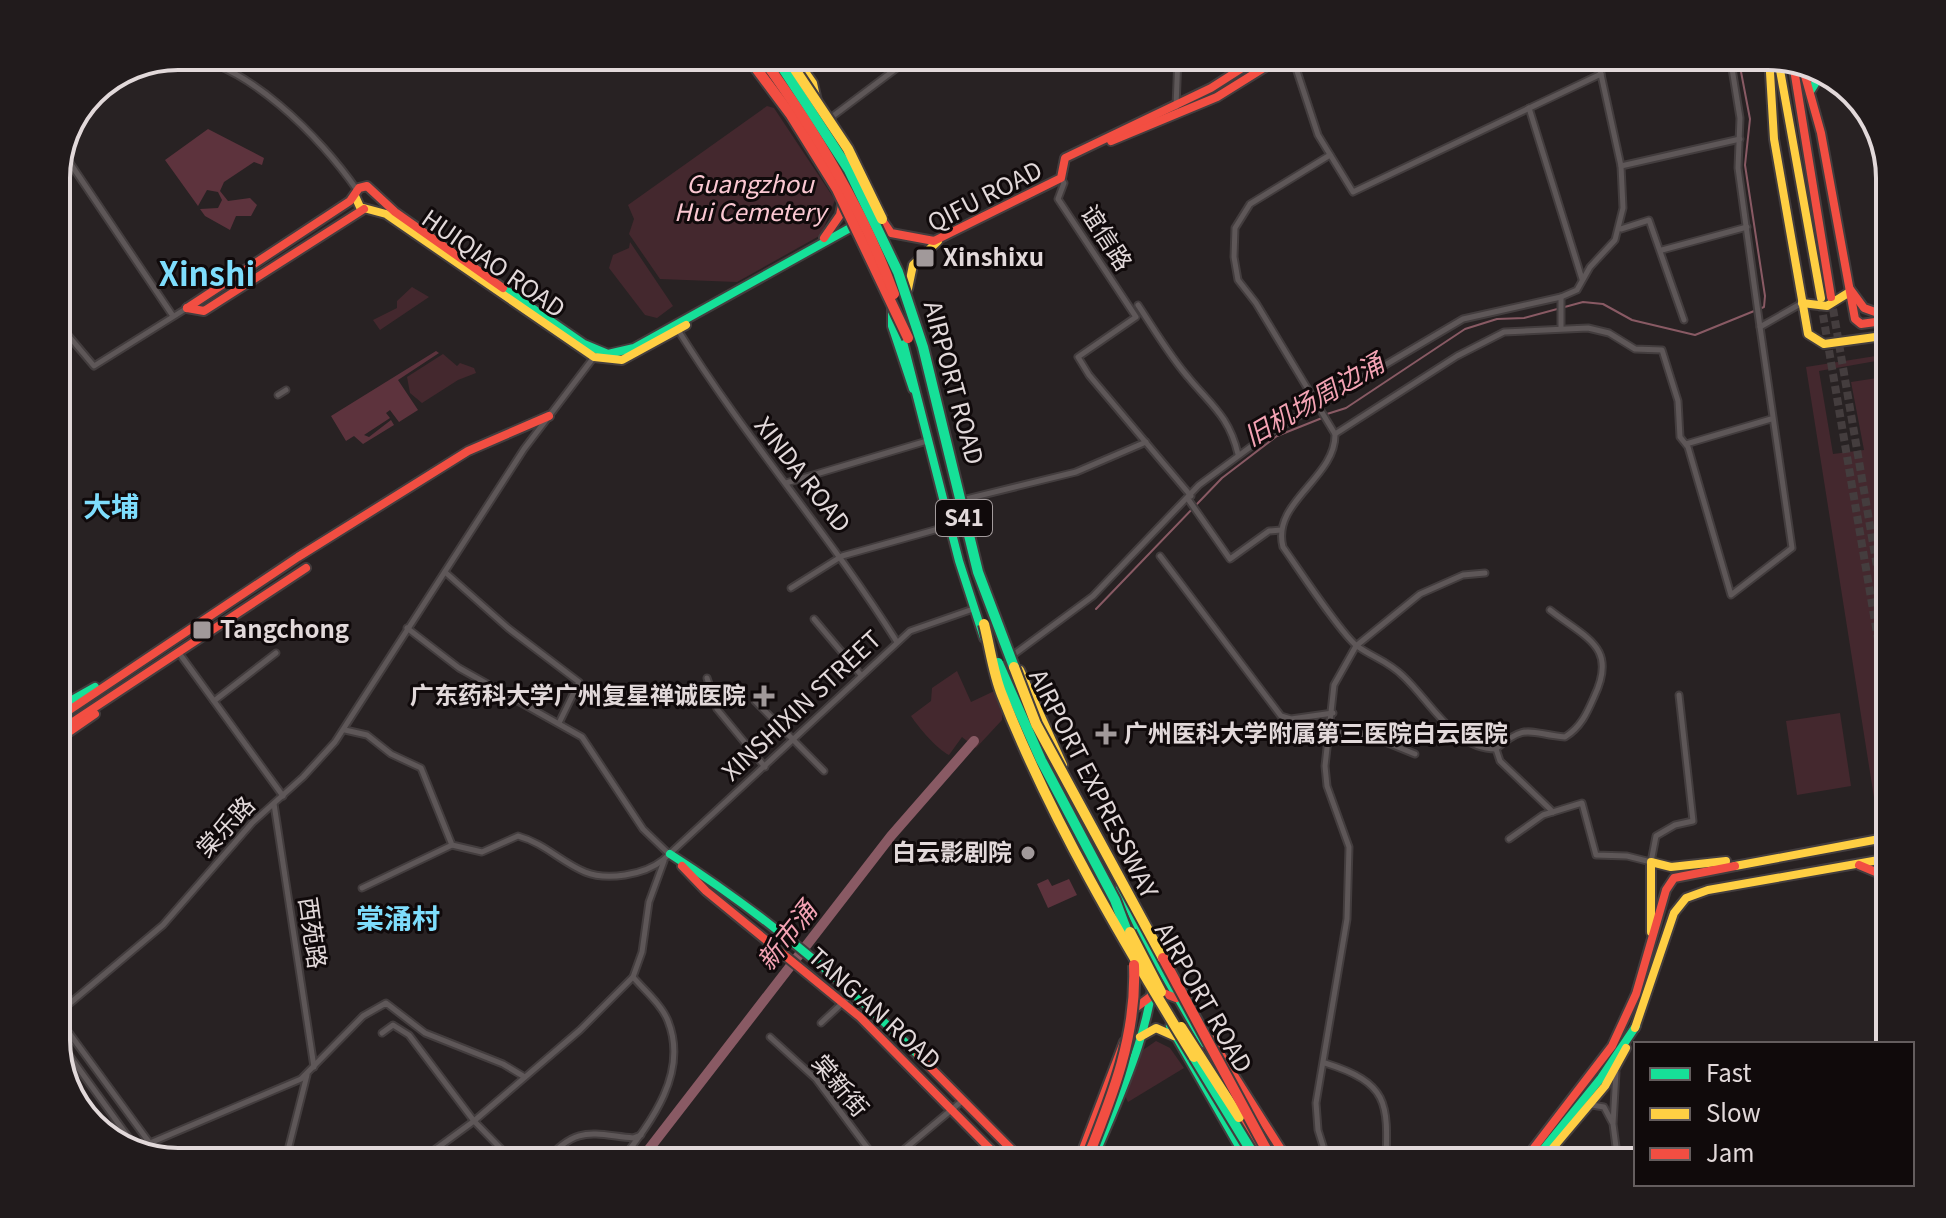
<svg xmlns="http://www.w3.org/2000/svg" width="1946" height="1218" font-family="Georgia,'Noto Sans SC',serif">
<rect width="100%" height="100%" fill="#282223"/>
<g fill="#44282e">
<polygon points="767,106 774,108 835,200 821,235 737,282 660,279 629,234 634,219 628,205"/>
<polygon points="630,242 673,306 657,318 645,315 609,268 613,255 629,248"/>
<polygon points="412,287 429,297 380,330 373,320 397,308 397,301"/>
<polygon points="443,354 457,366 460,363 474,368 476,373 458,380 422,403 410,393 407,377"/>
<polygon points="1882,355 1882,360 1819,371 1833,454 1864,450 1851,382 1890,376 1890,820 1878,823 1806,367"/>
<path d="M957,671L971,702L1005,686L1002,720L976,748L962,737L949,755C937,749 919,728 911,716L931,701L932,688Z"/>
<polygon points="1840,713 1851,786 1797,795 1786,721"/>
<polygon points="1156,1041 1170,1048 1184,1068 1128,1102 1125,1096 1143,1050"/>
</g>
<g fill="#5d333d">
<polygon points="208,129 264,158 262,165 254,162 224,182 220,191 228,201 250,198 257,205 251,216 236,216 230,230 205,216 200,209 218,208 222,200 218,192 207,190 198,206 165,160"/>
<polygon points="436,351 439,353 398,380 418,410 399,422 390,410 386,413 390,418 364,435 369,437 391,420 394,425 363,444 354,436 346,441 331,416"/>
<polygon points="1048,879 1052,886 1069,879 1077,895 1048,908 1037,884"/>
</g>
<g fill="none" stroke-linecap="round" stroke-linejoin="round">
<g stroke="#895a64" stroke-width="2">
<polyline points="1327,414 1346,408 1465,329 1497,319 1524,318 1583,302 1603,304 1632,320 1695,335 1764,307 1765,296 1745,165 1750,119 1738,56"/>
<polyline points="1096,609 1222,478 1277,436 1322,418"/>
</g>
<polyline stroke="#895a64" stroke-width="10" points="639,1162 891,836 974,741"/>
<g stroke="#443d3e" stroke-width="8" stroke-dasharray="8 4" stroke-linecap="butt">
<polyline points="1831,297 1890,643"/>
<polyline points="1821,303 1890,710"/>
</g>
<defs>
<g id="street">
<path d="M178,56C244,58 322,139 357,190"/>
<polyline points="1292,56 1318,135 1353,192 1601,74"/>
<polyline points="1730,56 1740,118 1738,168 1760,327 1802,303"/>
<polyline points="1599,62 1627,56"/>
<polyline points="1176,107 1178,56"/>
<polyline points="1529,108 1582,279"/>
<polyline points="829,119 913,56"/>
<polyline points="64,154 173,316"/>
<path d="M1330,155L1250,204L1235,228L1234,257L1238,280L1256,303L1335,434C1336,478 1271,502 1283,547C1298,568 1341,634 1357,646C1372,657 1388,661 1403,676C1431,702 1454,749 1496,749C1526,722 1530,734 1565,737C1581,727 1587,713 1594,697C1618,647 1587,639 1550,610"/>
<polyline points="1621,166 1740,139"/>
<polyline points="1061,178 1064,183 1058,199 1136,317 1078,357 1089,375 1191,496"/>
<polyline points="1621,229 1649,220 1684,320"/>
<polyline points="1662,250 1747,227"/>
<path d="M1138,305C1154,329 1169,355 1188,377C1211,405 1229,416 1238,454"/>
<polyline points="56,321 94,366 187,308"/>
<polyline points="1561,327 1561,297"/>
<path d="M678,330C745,438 829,534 897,642"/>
<polyline points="278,395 286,390"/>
<polyline points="1335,434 1457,356 1504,332 1588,328 1609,333 1635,349 1662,350 1678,401 1680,437 1688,447 1731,595 1792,548 1760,327"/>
<polyline points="1686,444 1771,419"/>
<polyline points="786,483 927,441"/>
<polyline points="1188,499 1230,559 1269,531 1281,530"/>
<polyline points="962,500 1076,472 1146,442"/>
<polyline points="1160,556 1281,716 1291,719 1333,713"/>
<polyline points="445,572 508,628 579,682 559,723"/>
<polyline points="791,588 842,556 949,526"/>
<polyline points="814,619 861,675"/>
<polyline points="407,628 459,668 582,737 643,829 669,854"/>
<polyline points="179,653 283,796"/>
<polyline points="1013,655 1093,596 1199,485 1268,434 1463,319 1561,297 1577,290 1590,267 1615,240 1623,208 1621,166 1597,56"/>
<polyline points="707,678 717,709 765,767"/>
<polyline points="214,701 276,653"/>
<polyline points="755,701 824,771"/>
<path d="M345,730L367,735L391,754L421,768L452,845L482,852L518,836C544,843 561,862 585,872C607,881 644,875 663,860L910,631L973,609"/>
<polyline points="1330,732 1371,736 1415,754"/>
<polyline points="1496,749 1500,761 1553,812"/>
<polyline points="274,804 314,1067"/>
<polyline points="1509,839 1543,815 1582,803 1596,855 1627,856 1651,862 1656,836 1675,825 1693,821 1679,695"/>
<polyline points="362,888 452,845"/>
<polyline points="821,1023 852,994"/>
<polyline points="382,1033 393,1025 409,1035 474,1121 514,1162"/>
<polyline points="56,1037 139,1152"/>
<polyline points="770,1037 816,1079 878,1162"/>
<path d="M1325,1063C1389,1083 1388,1103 1386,1162"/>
<polyline points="1616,1072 1613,1124 1618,1162"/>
<polyline points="1592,1105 1604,1107 1612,1122"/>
<polyline points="150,1143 301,1079 363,1016 386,1003 425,1033 503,1064 523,1076"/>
<polyline points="160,1157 56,1015 163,925 252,823 303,777 335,742 524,449 594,357"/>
<polyline points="285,1162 307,1075"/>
<polyline points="418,1162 474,1121 580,1030 633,977 642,952 649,902 664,861"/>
<path d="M545,1162C576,1125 591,1134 633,1138L641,1135"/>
<path d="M620,1162C650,1123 689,1074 668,1021C662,1005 644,990 633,977"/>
<polyline points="889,1162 962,1101"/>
<polyline points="1328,1162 1318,1130 1316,1103 1347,919 1349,847 1327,786 1325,766 1334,685 1356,646 1420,594 1463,575 1485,573"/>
</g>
<g id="fast">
<polyline points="1811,90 1823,71"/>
<polyline points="503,288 584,344 608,354 634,348 859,223"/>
<polyline points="892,303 892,326 913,389"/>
<polyline points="900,330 959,561 984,638"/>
<polyline points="56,709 95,687"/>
<path d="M670,854C759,911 843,980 918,1055"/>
<polyline points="1120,888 1145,941 1204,1043"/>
<polyline points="1170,1026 1248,1162"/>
<path d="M1092,1162C1119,1096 1152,1031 1155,959"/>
<polyline points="1533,1162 1601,1078 1636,1026"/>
</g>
<g id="slow">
<polyline points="794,56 813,83 817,101"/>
<polyline points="1769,56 1774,139 1808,334 1824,344 1890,335"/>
<polyline points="1778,59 1821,298"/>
<polyline points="355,196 360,207 386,214 594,357 622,360 686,325"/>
<polyline points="908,289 913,265 938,241"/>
<polyline points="1802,303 1827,306 1848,293"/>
<polyline points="1020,670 1063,765"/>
<polyline points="1735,866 1890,837"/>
<polyline points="1651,932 1651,862 1671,867 1726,861"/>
<polyline points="1635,1028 1674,913 1686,898 1708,890 1890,858"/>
<polyline points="1140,1037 1156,1028 1174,1036"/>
<polyline points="1541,1162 1605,1086 1626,1048"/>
</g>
<g id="jam">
<polyline points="1793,63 1831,297"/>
<polyline points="1802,65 1821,133 1855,319 1861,324 1890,320"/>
<polyline points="1111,141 1217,97 1283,56"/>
<polyline points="880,217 891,233 934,241 1061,178 1065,158 1211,88 1261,56"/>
<polyline points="824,238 840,215 843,200"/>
<polyline points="1850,289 1864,308 1889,317"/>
<polyline points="187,308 350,201 359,188 367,186 395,212 503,288"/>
<polyline points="187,308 204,311 364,209"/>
<polyline points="56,719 298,557 468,451 549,416"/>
<polyline points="56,733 306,568"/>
<polyline points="56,741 95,714"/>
<polyline points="1037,742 1062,789"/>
<polyline points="1859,865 1890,878"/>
<polyline points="682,866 706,891 860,1017 1003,1162"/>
<polyline points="1134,1009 1158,991 1176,998"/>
<polyline points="1211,1039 1289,1162"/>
<polyline points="918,1055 1024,1162"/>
<polyline points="1239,1117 1266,1162"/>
<polyline points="1078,1162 1124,1042"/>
<polyline points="1523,1162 1612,1046 1636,994 1666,890 1674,878 1735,866"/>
</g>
</defs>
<use href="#street" stroke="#433d3e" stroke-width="9"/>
<use href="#fast" stroke="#433d3e" stroke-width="12"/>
<use href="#slow" stroke="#433d3e" stroke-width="12"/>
<use href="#jam" stroke="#433d3e" stroke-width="12"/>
<use href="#street" stroke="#5e5758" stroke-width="5"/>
<use href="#fast" stroke="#16e098" stroke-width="8"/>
<use href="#slow" stroke="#ffcf43" stroke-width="8"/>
<use href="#jam" stroke="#f24e42" stroke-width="8"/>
<defs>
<g id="fast-bridge">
<polyline points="775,56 849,170 898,272 923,347 978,572 1014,667"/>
<polyline points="998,663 1041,760 1115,900 1129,937"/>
<polyline points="1194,1057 1258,1162"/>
</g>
<g id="slow-bridge">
<polyline points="786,56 848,149 882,219"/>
<path d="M984,624C990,647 993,673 1002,695C1051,820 1124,943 1194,1057"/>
<polyline points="1014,667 1036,724 1163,958"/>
<polyline points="1130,932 1161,992"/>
<polyline points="1181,1027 1239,1117"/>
</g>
<g id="jam-bridge">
<polyline points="747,56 791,115 837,189 908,338"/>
<path d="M761,56C815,131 862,207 894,294"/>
<polyline points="1163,958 1273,1162"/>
<path d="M1086,1162C1112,1097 1137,1036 1134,965"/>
</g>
</defs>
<use href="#fast-bridge" stroke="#433d3e" stroke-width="14" stroke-linecap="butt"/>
<use href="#slow-bridge" stroke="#433d3e" stroke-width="14" stroke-linecap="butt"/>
<use href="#jam-bridge" stroke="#433d3e" stroke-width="14" stroke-linecap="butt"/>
<use href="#fast-bridge" stroke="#16e098" stroke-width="10"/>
<use href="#slow-bridge" stroke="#ffcf43" stroke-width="10"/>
<use href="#jam-bridge" stroke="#f24e42" stroke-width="10"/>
</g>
<g fill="#a1999a" stroke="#100a0b" stroke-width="3">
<rect x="915" y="248" width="20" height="20" rx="4"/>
<rect x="192" y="620" width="20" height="20" rx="4"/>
<path d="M760 684h8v8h8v8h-8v8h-8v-8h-8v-8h8z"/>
<path d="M1102 722h8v8h8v8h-8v8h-8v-8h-8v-8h8z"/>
<circle cx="1028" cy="853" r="8"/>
</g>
<g text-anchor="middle" stroke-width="6" stroke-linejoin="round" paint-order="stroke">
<rect fill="#100a0b" stroke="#a39b9c" stroke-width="2" x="936" y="500" width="56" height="36" rx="6"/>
<g font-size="22" font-weight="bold" fill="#e2d9da">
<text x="964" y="526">S41</text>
</g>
<g font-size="24" font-style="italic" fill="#fbc8d2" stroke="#100a0b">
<text x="750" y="193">Guangzhou<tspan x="750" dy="28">Hui Cemetery</tspan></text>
</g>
<g font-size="24" fill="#e2d9da" stroke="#100a0b">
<text transform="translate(985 197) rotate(-27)" y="8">QIFU ROAD</text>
<text transform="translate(1106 238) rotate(57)" y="8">谊信路</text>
<text transform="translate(493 264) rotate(35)" y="8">HUIQIAO ROAD</text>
<text transform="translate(953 383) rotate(75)" y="8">AIRPORT ROAD</text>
<text transform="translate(802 475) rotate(52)" y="8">XINDA ROAD</text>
<text transform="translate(802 706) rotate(-43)" y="8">XINSHIXIN STREET</text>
<text transform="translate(1093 784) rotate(63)" y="8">AIRPORT EXPRESSWAY</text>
<text transform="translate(226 827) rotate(-47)" y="8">棠乐路</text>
<text transform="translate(312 933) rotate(82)" y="8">西苑路</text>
<text transform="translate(1203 998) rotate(60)" y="8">AIRPORT ROAD</text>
<text transform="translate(874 1009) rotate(42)" y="8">TANG'AN ROAD</text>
<text transform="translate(840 1086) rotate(50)" y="8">棠新街</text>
</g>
<g font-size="24" font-weight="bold" fill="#e2d9da" stroke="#100a0b" text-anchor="start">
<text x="943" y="266">Xinshixu</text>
<text x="220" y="638">Tangchong</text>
<text x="746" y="704" text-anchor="end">广东药科大学广州复星禅诚医院</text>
<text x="1124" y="742">广州医科大学附属第三医院白云医院</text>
<text x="1012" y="861" text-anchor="end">白云影剧院</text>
</g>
<g font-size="26" font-style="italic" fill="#f4a3b4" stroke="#100a0b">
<text transform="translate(1314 400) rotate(-30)" y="9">旧机场周边涌</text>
<text transform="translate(787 936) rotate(-52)" y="9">新市涌</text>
</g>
<g font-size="28" font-weight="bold" fill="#7eddfc" stroke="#100a0b">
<text x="111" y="517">大埔</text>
<text x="398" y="929">棠涌村</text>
</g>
<g font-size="32" font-weight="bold" fill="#7eddfc" stroke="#100a0b">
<text x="207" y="286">Xinshi</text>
</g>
</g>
<path d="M0 0H1946V1218H0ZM178 70H1768A108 108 0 0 1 1876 178V1040A108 108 0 0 1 1768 1148H178A108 108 0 0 1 70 1040V178A108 108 0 0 1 178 70Z" fill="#211b1c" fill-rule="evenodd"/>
<path fill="none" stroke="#e2d9da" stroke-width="4" d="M178 70H1768A108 108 0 0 1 1876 178V1040A108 108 0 0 1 1768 1148H178A108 108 0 0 1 70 1040V178A108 108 0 0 1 178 70Z"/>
<rect x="1634" y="1042" width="280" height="144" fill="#100a0b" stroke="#645d5e" stroke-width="2"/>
<rect x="1650" y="1068" width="40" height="12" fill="#16e098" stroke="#645d5e" stroke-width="2"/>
<text x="1706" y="1082" font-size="24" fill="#e2d9da">Fast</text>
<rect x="1650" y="1108" width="40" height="12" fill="#ffcf43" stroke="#645d5e" stroke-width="2"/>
<text x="1706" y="1122" font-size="24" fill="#e2d9da">Slow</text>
<rect x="1650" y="1148" width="40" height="12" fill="#f24e42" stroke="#645d5e" stroke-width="2"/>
<text x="1706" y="1162" font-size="24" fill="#e2d9da">Jam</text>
</svg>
